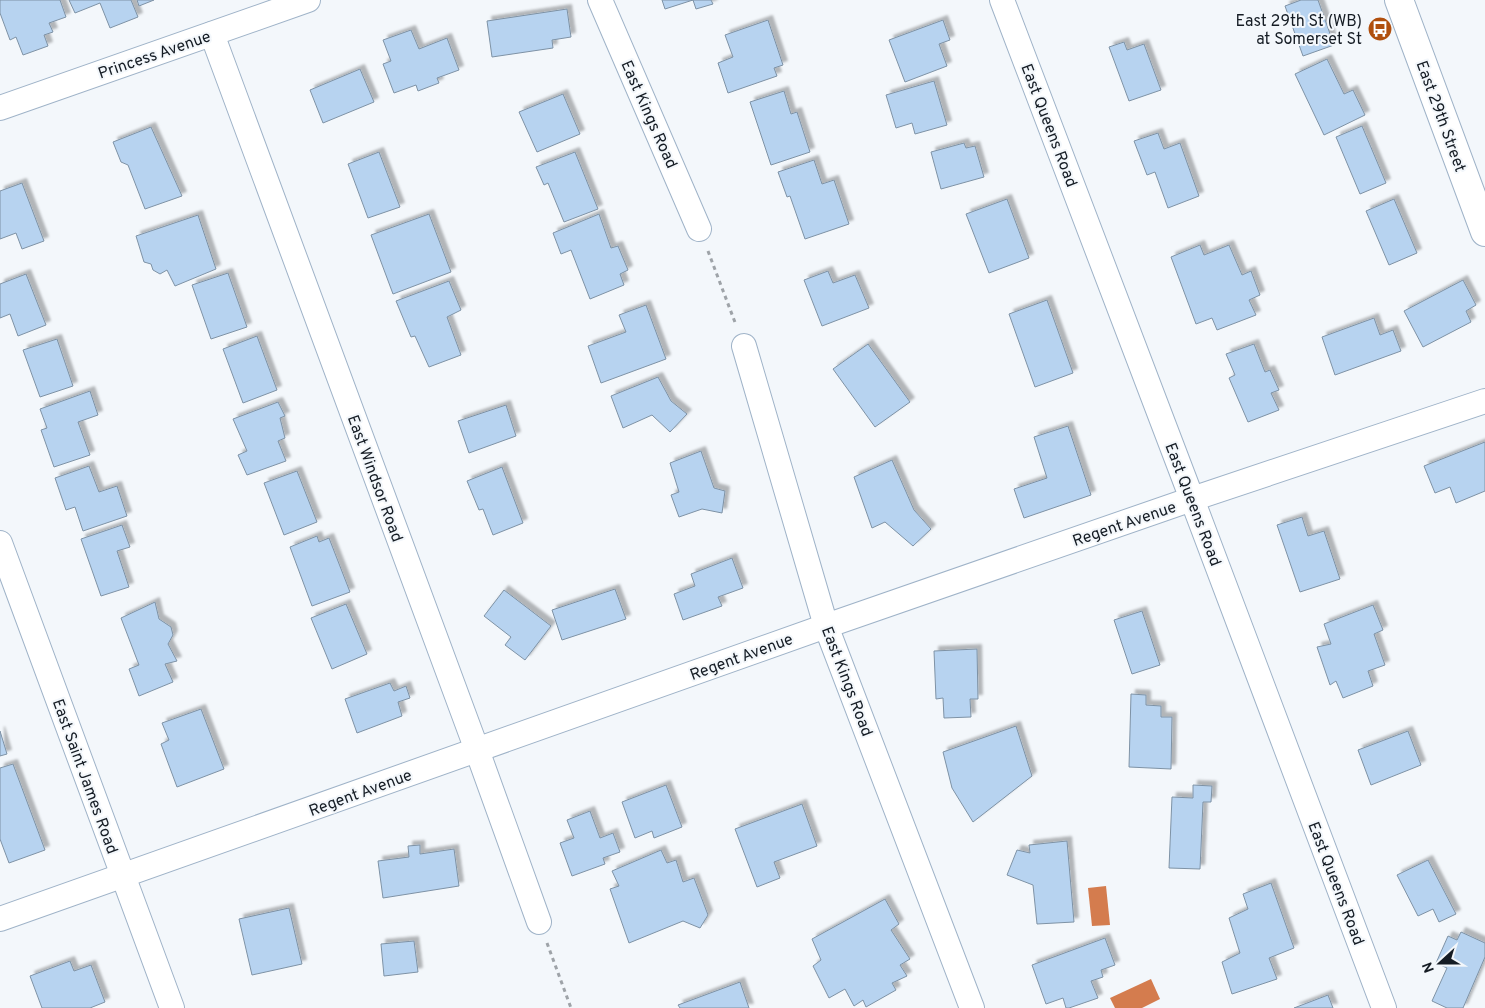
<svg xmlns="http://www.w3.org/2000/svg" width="1485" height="1008" font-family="Overpass,sans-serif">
<defs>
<filter id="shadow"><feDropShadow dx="4.5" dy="-4.5" stdDeviation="1" flood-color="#0004"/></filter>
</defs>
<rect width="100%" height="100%" fill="#f3f7fb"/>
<g fill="#d47c4e">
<polygon points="1106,886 1110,925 1092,926 1088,888"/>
<polygon points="1151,979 1160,999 1142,1008 1115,1008 1110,998"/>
</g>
<g fill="#b7d3f0" stroke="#7e92a5" filter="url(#shadow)">
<polygon points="0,0 60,0 66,17 49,23 53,32 44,35 48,46 23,55 16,37 10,40 0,13"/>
<polygon points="69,0 131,0 138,17 110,28 100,3 75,13"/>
<polygon points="137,0 154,0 139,6"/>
<polygon points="662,0 693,0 665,9"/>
<polygon points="693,0 711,0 713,4 696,9"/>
<polygon points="1301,0 1318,0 1334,45 1303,56 1285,6"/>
<polygon points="567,9 571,37 552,40 553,48 492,57 487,21"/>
<polygon points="768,20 783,65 774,68 777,76 728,93 718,63 733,57 725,35"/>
<polygon points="943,20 950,40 939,44 947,66 905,82 889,40"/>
<polygon points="411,30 419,49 447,38 459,70 437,78 439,83 418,91 416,85 394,93 383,64 391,61 383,40"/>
<polygon points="1124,42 1127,50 1144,44 1161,90 1129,101 1109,47"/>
<polygon points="1327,59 1344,94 1353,90 1365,115 1324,135 1295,74"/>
<polygon points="360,69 374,102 323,123 310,90"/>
<polygon points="934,81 947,125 915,134 912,123 896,128 886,95"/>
<polygon points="784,91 791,114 797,112 810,152 771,165 750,102"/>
<polygon points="563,94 580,134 537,152 519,112"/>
<polygon points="1362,126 1386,183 1360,194 1336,137"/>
<polygon points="151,127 182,196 145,209 128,165 121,162 113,142"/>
<polygon points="1158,133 1164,149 1180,143 1199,196 1168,208 1155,172 1147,175 1134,141"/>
<polygon points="964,143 966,148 975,146 984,177 941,189 931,152"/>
<polygon points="379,152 400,207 368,218 348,164"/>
<polygon points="575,152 598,209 564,222 548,183 544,185 536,167"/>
<polygon points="814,160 822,184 834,180 849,224 805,239 790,196 787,197 778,172"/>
<polygon points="22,183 44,241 22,249 16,233 0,239 0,191"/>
<polygon points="1007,199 1029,258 989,273 966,214"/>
<polygon points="1394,199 1417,253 1389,265 1366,211"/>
<polygon points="429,214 451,272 393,294 371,235"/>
<polygon points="599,214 611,248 618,246 628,270 620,274 624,285 590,299 571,250 561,254 553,233"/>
<polygon points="198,215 216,269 175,286 167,270 160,274 153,270 151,264 144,262 136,236"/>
<polygon points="1200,245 1204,255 1229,245 1242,275 1251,271 1260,295 1249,300 1256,315 1217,330 1212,318 1196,324 1171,257"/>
<polygon points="828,271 833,283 855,275 869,308 822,326 804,280"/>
<polygon points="228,273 247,327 211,339 192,285"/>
<polygon points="26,274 46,325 18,336 10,314 0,318 0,284"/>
<polygon points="1463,280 1476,305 1466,311 1471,322 1423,347 1404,311"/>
<polygon points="449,281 461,310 447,317 461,355 429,367 415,336 411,337 396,301"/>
<polygon points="1047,300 1073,373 1035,387 1009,314"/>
<polygon points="646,305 666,359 601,383 588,346 626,332 619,315"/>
<polygon points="1374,318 1380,335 1393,330 1401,351 1335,375 1322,337"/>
<polygon points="257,336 277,390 243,403 223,349"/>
<polygon points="57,339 73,386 40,397 23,350"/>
<polygon points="868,344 910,402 875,427 833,369"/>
<polygon points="1254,344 1265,372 1270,370 1279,390 1271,393 1279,410 1248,422 1229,378 1235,375 1226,354"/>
<polygon points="658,377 671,401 687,414 670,432 652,415 623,428 611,396"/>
<polygon points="90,391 98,415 78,422 90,455 54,467 41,430 47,428 40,409"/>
<polygon points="278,402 285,416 280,418 285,438 278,441 286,461 247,475 238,455 247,451 233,419"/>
<polygon points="506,405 516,436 469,453 458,421"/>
<polygon points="1068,426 1091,495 1024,518 1014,489 1047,478 1034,437"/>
<polygon points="1485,442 1485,491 1456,503 1450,487 1435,493 1424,466"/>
<polygon points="701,451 714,488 725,491 722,513 702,509 679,517 671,495 679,492 670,463"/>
<polygon points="892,460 914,510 931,529 913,546 885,522 872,528 854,477"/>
<polygon points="89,466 99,492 117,486 127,516 83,531 75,507 66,510 55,478"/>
<polygon points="502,467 523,523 493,535 483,509 479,510 467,481"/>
<polygon points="297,471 317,522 284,535 264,483"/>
<polygon points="1302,517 1308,536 1324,531 1340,579 1300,592 1277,525"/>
<polygon points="122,525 130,547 117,551 129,587 101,596 81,539"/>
<polygon points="317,536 319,542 329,538 350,592 312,606 290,547"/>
<polygon points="732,558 743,588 718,597 722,606 683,620 674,594 695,586 691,574"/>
<polygon points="615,589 626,619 562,640 552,610"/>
<polygon points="504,590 551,626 525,660 505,645 511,637 484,616"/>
<polygon points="155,602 159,619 171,627 173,635 168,644 177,661 165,664 173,682 139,696 129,669 139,665 121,618"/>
<polygon points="346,604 367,654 332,669 311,618"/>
<polygon points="1373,605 1383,630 1374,634 1385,665 1368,671 1373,686 1343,698 1336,681 1330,685 1317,647 1331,644 1324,624"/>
<polygon points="1142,611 1160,665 1132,674 1114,620"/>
<polygon points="977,649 978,699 970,699 971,717 944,718 943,698 936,699 934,651"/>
<polygon points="390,683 394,691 406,686 410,698 398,702 402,716 357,733 345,699"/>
<polygon points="1131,694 1146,695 1146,705 1161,706 1161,717 1172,717 1171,769 1129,767"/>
<polygon points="201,709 224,769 177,787 161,744 169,740 162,723"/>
<polygon points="1016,726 1032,776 973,822 952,788 943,752"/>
<polygon points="0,731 7,754 0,756"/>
<polygon points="1408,731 1421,765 1371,785 1358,750"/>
<polygon points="13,764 45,850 9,863 0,839 0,768"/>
<polygon points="666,785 682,827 654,838 652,831 635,838 622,802"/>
<polygon points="1193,785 1212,786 1211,802 1203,802 1200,869 1169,868 1172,797 1193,798"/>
<polygon points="802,804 817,846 774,862 780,878 757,887 735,829"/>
<polygon points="590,811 600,838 613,833 620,852 603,858 605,864 572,876 560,843 574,838 567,820"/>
<polygon points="1067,841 1074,922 1037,924 1033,885 1007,875 1017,850 1030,853 1029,845"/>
<polygon points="420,845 420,854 454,849 459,886 383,898 378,861 409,857 408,846"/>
<polygon points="661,850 667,863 676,860 683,882 694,878 708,915 700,928 683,921 629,943 610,889 619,886 612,871"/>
<polygon points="1428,860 1456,914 1439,922 1433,909 1418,916 1397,875"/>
<polygon points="1271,883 1294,948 1269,958 1277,979 1232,994 1222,962 1240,953 1229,918 1248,909 1243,894"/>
<polygon points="885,899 899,924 891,930 910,959 900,965 907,976 892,983 896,990 866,1007 863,1000 854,1006 845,989 829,998 813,966 821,960 812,939"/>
<polygon points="289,908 302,964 252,975 239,919"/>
<polygon points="1461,932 1485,943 1485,957 1463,1008 1447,1008 1432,1001 1447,968 1436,963 1448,936 1457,940"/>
<polygon points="1105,938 1115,965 1101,970 1103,977 1091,981 1098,998 1069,1008 1066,1008 1063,998 1046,1004 1032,965"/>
<polygon points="414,941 418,972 384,976 381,944"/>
<polygon points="70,961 74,971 91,965 105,1002 90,1008 42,1008 30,976"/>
<polygon points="740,982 749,1008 680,1008 678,1005"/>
<polygon points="1328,995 1333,1008 1294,1008"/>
</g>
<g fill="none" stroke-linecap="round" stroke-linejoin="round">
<defs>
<g id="minor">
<polyline points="600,0 699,229"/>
<polyline points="1002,0 1192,499 1384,1008"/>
<polyline points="212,34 477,750 539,922"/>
<polyline points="0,108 308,0"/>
<polyline points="744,346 826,626 972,1008"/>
<polyline points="0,543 172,1008"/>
<polyline points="0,919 826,626 1192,499 1485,401"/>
</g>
<polyline id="secondary" points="1399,0 1485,232"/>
</defs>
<use href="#minor" stroke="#9fb3c8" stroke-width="26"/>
<use href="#secondary" stroke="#9fb3c8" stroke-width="30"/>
<g stroke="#9ea3a8" stroke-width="3" stroke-dasharray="4 4" stroke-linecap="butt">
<polyline points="708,251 736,325"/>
<polyline points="547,943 571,1008"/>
</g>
<use href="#minor" stroke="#fff" stroke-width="24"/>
<use href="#secondary" stroke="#fff" stroke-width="28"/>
</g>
<defs>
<symbol id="bus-disc" viewBox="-11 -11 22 22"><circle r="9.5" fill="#b04f0d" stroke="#f3f7fb"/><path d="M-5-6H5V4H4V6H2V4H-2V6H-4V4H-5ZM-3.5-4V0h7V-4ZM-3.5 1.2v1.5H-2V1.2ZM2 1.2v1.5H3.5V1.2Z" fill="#fff"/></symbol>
</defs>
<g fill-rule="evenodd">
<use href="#bus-disc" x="1366" y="15" width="28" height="28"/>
</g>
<g text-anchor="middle" stroke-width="4" stroke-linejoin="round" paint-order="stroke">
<g font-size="16" fill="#151c24" stroke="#f3f7fb" text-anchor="end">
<text x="1362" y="26">East 29th St (WB)<tspan x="1362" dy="18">at Somerset St</tspan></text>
</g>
<g font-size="16" fill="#151c24" stroke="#f3f7fb">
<text transform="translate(154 54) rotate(-19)" y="6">Princess Avenue</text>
<text transform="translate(650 114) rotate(66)" y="6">East Kings Road</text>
<text transform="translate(1442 116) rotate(70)" y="6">East 29th Street</text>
<text transform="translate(1050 125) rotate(69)" y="6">East Queens Road</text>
<text transform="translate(376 478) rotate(70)" y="6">East Windsor Road</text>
<text transform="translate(1194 504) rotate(69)" y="6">East Queens Road</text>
<text transform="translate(1124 523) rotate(-19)" y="6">Regent Avenue</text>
<text transform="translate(741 656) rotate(-20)" y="6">Regent Avenue</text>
<text transform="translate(848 681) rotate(69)" y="6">East Kings Road</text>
<text transform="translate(86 776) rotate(70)" y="6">East Saint James Road</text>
<text transform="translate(360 792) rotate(-20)" y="6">Regent Avenue</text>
<text transform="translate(1337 883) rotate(69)" y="6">East Queens Road</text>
</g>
</g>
<g transform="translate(1440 963) rotate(249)" stroke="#f3f7fb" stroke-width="4" paint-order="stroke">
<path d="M0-4L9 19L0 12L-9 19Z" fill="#151c24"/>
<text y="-8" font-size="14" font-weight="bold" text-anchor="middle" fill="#151c24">N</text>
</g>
</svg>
